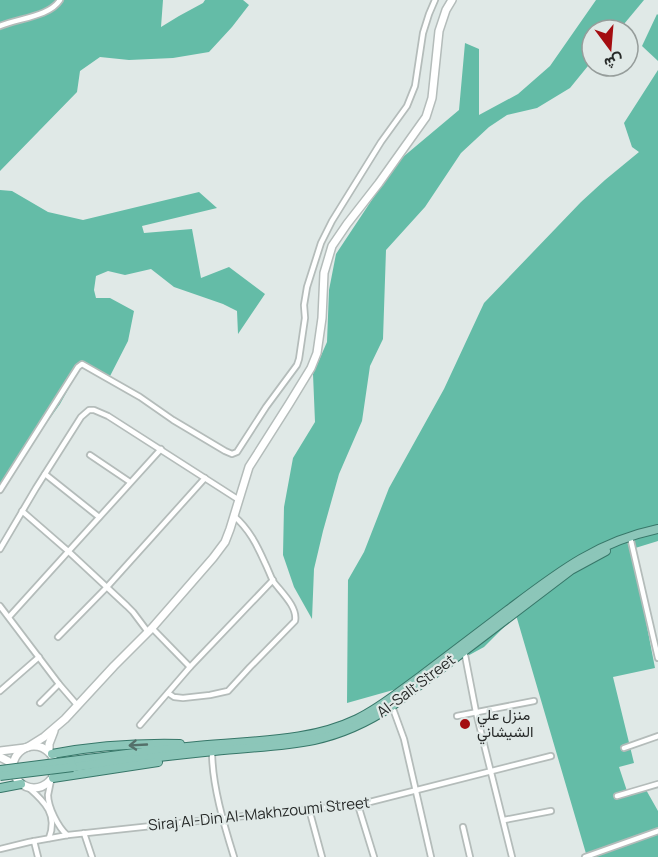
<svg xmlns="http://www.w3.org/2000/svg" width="658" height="857" font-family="Manrope,Vazirmatn,sans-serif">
<rect width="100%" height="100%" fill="#e0e9e7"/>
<g fill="#64bca7">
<polygon points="0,0 163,0 161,27 179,16 203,3 205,0 243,0 249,5 232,27 209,52 173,58 129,60 100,57 80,71 77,92 0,171"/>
<polygon points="596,0 644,0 619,30 592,30 592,61 570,88 537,108 507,115 489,127 461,153 425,207 386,250 383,339 370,366 362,421 339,474 323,531 314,569 312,619 294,587 283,555 284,507 293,458 315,422 313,374 327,342 329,290 336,254 397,162 459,110 465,43 479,49 479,115 518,94 550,66"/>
<polygon points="657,14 658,15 658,61 642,46"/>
<polygon points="658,70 658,541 632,549 655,668 613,677 634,763 619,767 628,794 645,788 658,811 658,857 587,857 516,615 484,647 418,683 347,703 348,580 364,552 389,488 444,389 484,303 581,202 605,180 639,152 632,147 624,123"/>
<polygon points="0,190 12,191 48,212 83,220 199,192 217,208 142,226 144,233 192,229 201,278 229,267 265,294 238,334 237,311 223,304 174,287 151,269 125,275 108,271 96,276 94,290 96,298 110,298 134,311 128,341 108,380 84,361 60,404 0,489"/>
</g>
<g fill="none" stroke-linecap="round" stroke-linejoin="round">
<defs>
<g id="street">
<path d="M0,26C18,18 49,17 60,0"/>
<polyline points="90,455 130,482"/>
<polyline points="45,474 99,517"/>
<polyline points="0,490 78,367 82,364 140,397 173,420 225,451 232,454 237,452 266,407 297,365 299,359 305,318 304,305 307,287 321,243 332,221 381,142 407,106 415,86 423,33 429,14 435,0"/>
<polyline points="22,511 68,551 127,606 133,612 148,632"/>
<polyline points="631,541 658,658"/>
<polyline points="0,549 36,488 81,417 89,410 94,410 108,416 239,500"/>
<polyline points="0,606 59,684 78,706"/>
<polyline points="9,617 161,449"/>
<polyline points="152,628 190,667"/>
<polyline points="58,637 107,587 205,478"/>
<polyline points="464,650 476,712 512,857"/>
<polyline points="0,691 39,657"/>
<path d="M168,693L174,697L183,698L210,695L228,691L250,667L295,621C298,607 281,592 273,581C270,575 268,569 265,563C257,545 249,529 234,516"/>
<polyline points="40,703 59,684"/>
<polyline points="392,706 404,739 431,857"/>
<polyline points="457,716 534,701"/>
<polyline points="140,725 190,667 273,580"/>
<polyline points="624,748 658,736"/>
<path d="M212,751C212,785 224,825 234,857"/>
<path d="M51,780C50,785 49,790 48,795C48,807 58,827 67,835"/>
<path d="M29,788C45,802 58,815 49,838"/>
<polyline points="617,796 658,784"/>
<polyline points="358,805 374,857"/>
<polyline points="309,809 322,857"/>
<polyline points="504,820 551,811"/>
<polyline points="463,827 470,857"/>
<polyline points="84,833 92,857"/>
<polyline points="34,841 38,857"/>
<polyline points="0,849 29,842 68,835 309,809 358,805 551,756"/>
<polyline points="585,857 658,831"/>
</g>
<g id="secondary">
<circle cx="34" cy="767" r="21"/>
<polyline points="28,747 44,737 65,719 114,666 152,628 213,558 225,542 230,529 249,467 289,404 311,368 317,353 322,318 324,273 332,246 347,224 379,183 426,117 432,98 439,31 446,10 452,0"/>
<polyline points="0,751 25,748"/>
<polyline points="49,751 49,744 54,731"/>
<polyline points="0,757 8,761 13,766"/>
</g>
<g id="primary">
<path d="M52,754C94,746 137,743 180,744"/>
<path d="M71,761C113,756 155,750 197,746C251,740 307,743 357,719C380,708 400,691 421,676C450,654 479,632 508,610C557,573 596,542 658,529"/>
<path d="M73,767C120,761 167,756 214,751C247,747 281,747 314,740C342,734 368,722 392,706L571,570L606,551"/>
<polyline points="53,778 158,762"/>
<polyline points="0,788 21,784"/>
</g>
</defs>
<use href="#street" stroke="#b4bcba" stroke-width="8"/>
<use href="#secondary" stroke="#b4bcba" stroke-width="10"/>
<use href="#primary" stroke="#377769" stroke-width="10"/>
<use href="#street" stroke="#fff" stroke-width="4.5"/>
<use href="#secondary" stroke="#fff" stroke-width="7"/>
<use href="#primary" stroke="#8cc6b9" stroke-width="8"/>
<defs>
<g id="primary-bridge">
<polyline points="0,770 71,761"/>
<polyline points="0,776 73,767"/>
</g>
</defs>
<use href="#primary-bridge" stroke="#377769" stroke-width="10" stroke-linecap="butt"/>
<use href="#primary-bridge" stroke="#8cc6b9" stroke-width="8"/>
</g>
<defs><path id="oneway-shaft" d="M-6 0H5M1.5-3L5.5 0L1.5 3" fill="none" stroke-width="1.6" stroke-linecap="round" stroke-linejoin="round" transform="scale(1.5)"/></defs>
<use stroke="#54706a" href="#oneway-shaft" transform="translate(138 745) rotate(177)"/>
<circle fill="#a40d11" stroke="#e0e9e7" stroke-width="2" cx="465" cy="724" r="6"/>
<g text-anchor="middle" stroke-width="4.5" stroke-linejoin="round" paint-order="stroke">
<g font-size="15" fill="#272a29" stroke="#e0e9e7">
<text transform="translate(416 686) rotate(-37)" y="5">Al-Salt Street</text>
<text transform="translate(259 814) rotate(-6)" y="5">Siraj Al-Din Al-Makhzoumi Street</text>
</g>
<g font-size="15" fill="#272a29" stroke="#e0e9e7" text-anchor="start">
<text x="477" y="720">منزل علي<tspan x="477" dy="17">الشيشاني</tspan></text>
</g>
</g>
<g transform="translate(610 48) rotate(164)"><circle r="28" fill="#e0e9e7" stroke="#969d9b" stroke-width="1.5"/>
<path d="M0-4.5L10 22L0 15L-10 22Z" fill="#a40d11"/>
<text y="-9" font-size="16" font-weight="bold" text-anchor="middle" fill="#272a29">ش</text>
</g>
</svg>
